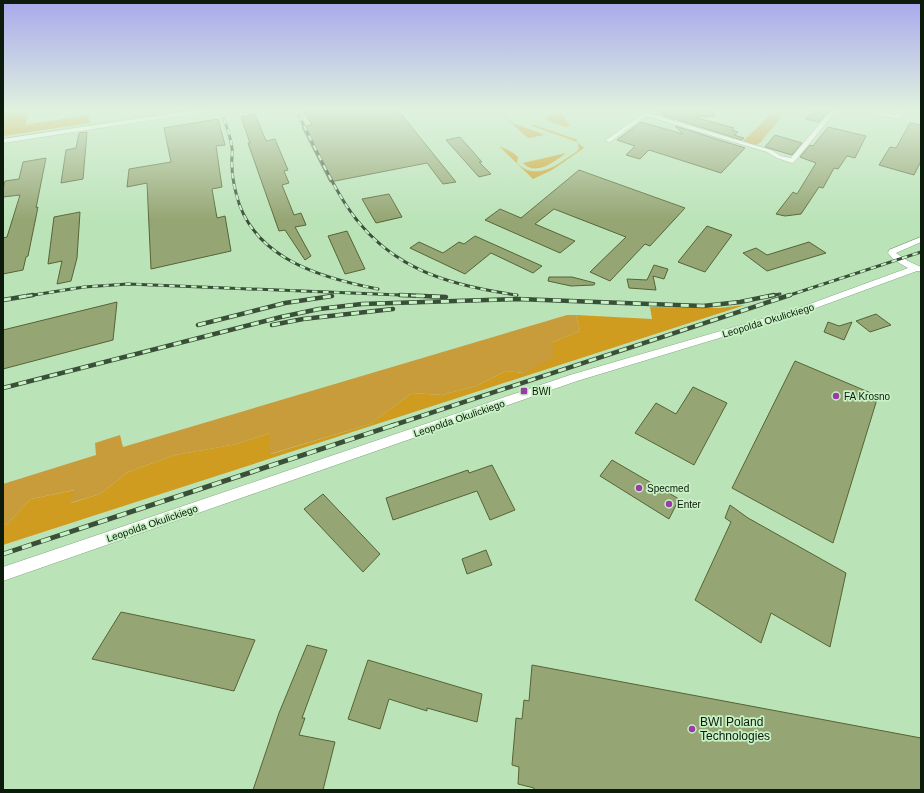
<svg xmlns="http://www.w3.org/2000/svg" width="924" height="793" font-family="Helvetica,sans-serif">
<rect width="100%" height="100%" fill="#bbe3b8"/>
<g fill="#d09c20">
<polygon points="3,109 30,109 25,125 88,115 90,123 3,136"/>
<polygon points="486,109 497,109 513,123 545,135 528,138 497,110 491,111"/>
<polygon points="556,111 560,111 570,126 565,127 545,119"/>
<path d="M532,124L578,140L576,141L584,148L552,170L533,179L499,146L512,152L518,157L517,163C533,179 552,169 567,158C571,155 576,153 579,149L578,143L572,140L532,126Z"/>
<path d="M566,153C555,161 536,177 523,163Z"/>
<polygon points="745,305 3,545 3,525 8,523 31,499 75,490 71,503 100,494 128,472 175,455 237,444 270,433 271,454 370,424 412,393 442,395 476,386 506,371 524,373 553,342 580,331 576,315 652,319 650,307 719,308"/>
</g>
<g fill="#c89b3b">
<polygon points="774,109 788,109 760,143 755,145 742,142 760,125"/>
<polygon points="567,315 576,315 580,331 553,342 554,358 524,373 506,371 476,386 442,395 412,393 370,424 270,454 270,433 237,444 175,455 128,472 100,494 70,503 74,490 31,499 8,523 3,525 3,484 96,455 95,443 120,435 123,447"/>
</g>
<g fill="#95a573" stroke="#566434">
<polygon points="325,109 397,109 456,182 443,184 427,163 330,182 302,127 312,125 304,112"/>
<polygon points="657,109 713,109 714,116 694,117 734,128 732,130 738,132 734,135 744,138 742,140 665,116"/>
<polygon points="815,109 830,109 819,122 806,119"/>
<polygon points="255,114 266,141 275,139 288,170 284,171 289,183 282,185 294,215 301,213 306,225 295,227 311,256 305,260 285,230 279,231 248,143 250,143 241,117"/>
<polygon points="218,119 225,145 216,146 222,187 212,189 217,218 225,216 231,251 151,269 147,183 127,187 129,169 171,162 164,128"/>
<polygon points="641,122 683,134 675,126 745,148 721,173 649,150 640,159 626,155 635,146 617,140"/>
<polygon points="910,123 921,125 921,161 914,175 879,165 890,147 896,148"/>
<polygon points="828,127 866,136 855,158 847,156 838,169 834,168 823,188 819,187 801,214 785,216 776,214 793,192 797,194 816,163 800,157 810,145 813,146"/>
<polygon points="87,132 83,179 61,183 66,150 76,148 79,133"/>
<polygon points="775,135 802,143 792,155 765,147"/>
<polygon points="460,137 482,162 479,162 491,174 479,177 446,140"/>
<polygon points="46,158 36,208 38,207 28,256 26,257 23,270 3,274 3,238 7,237 20,195 3,197 3,189 5,181 19,179 23,162"/>
<polygon points="579,170 685,208 650,246 645,244 610,281 590,272 626,237 554,209 535,224 575,241 560,253 485,220 500,209 521,218"/>
<polygon points="389,194 402,217 376,223 362,199"/>
<polygon points="80,212 77,258 71,281 57,284 62,261 48,264 54,217"/>
<polygon points="707,226 732,235 705,272 678,262"/>
<polygon points="347,231 365,269 345,274 328,236"/>
<polygon points="475,236 542,266 533,273 491,253 465,274 410,248 419,242 443,253 459,242 464,244"/>
<polygon points="809,242 826,253 767,271 743,253 756,248 767,255"/>
<polygon points="654,265 668,269 664,279 653,276 656,290 629,288 627,279 647,280"/>
<polygon points="549,277 572,277 595,283 594,285 571,286 548,281"/>
<polygon points="117,302 113,340 3,369 3,330"/>
<polygon points="876,314 891,325 870,332 856,321"/>
<polygon points="828,322 839,326 852,322 844,340 824,332"/>
<polygon points="795,361 878,396 833,543 732,488"/>
<polygon points="693,387 727,403 694,465 635,433 656,403 676,414"/>
<polygon points="612,460 679,499 669,519 600,476"/>
<polygon points="492,465 515,510 490,520 477,491 393,520 386,498 468,470 469,473"/>
<polygon points="323,494 380,554 363,572 304,509"/>
<polygon points="730,505 748,518 846,573 830,647 771,613 761,643 695,600 731,522 725,518"/>
<polygon points="486,550 492,565 467,574 462,559"/>
<polygon points="121,612 255,640 234,691 92,659"/>
<polygon points="307,645 327,650 302,718 305,718 299,735 335,742 323,790 253,790 279,713"/>
<polygon points="368,660 482,694 477,722 427,708 427,711 389,699 380,729 348,719"/>
<polygon points="532,665 921,738 921,790 534,790 534,788 518,784 519,767 512,765 516,718 522,719 524,700 529,701"/>
</g>
<g fill="none" stroke-linecap="round" stroke-linejoin="round">
<defs>
<g id="minor">
<polygon points="832,109 838,109 794,162 792,163 777,158 767,152 646,116 610,142 605,141 645,112 771,150 781,156 791,158"/>
<polygon points="858,109 867,109 895,115 899,109 905,109 899,118 897,119"/>
<polygon points="921,237 921,242 896,253 908,261 921,267 921,271 917,271 802,313 577,381 3,581 3,567 570,375 796,309 908,268 894,260 888,253 889,250"/>
</g>
<polygon id="tertiary" points="200,109 214,109 211,111 3,143 3,139"/>
</defs>
<use href="#minor" stroke="#82a87f" stroke-width="1"/>
<use href="#tertiary" stroke="#82a87f" stroke-width="1"/>
<use href="#minor" fill="#fff" fill-rule="evenodd"/>
<use href="#tertiary" fill="#fff" fill-rule="evenodd"/>
<defs>
<g id="rail-far2">
<path d="M299,116C314,145 328,177 346,205C387,268 446,285 517,295"/>
<path d="M224,119C227,128 231,138 232,148C233,154 231,160 232,166C232,176 234,185 236,193C251,258 321,278 378,289"/>
<polyline points="27,296 84,287 128,284 425,296"/>
<polyline points="769,296 780,294"/>
<polyline points="787,296 921,252"/>
</g>
<g id="rail-far1">
<polyline points="400,295 446,297"/>
<polyline points="3,300 33,295"/>
<polyline points="198,325 285,303 332,296"/>
<polyline points="272,325 303,319 393,309"/>
<polyline points="3,388 281,317 319,309 362,304 518,299 703,306 740,302 774,295"/>
<polyline points="391,426 790,295"/>
</g>
<polyline id="rail" points="3,554 394,425"/>
</defs>
<use href="#rail-far2" stroke="#394f38" stroke-width="3"/>
<use href="#rail-far1" stroke="#394f38" stroke-width="4.5"/>
<use href="#rail" stroke="#394f38" stroke-width="5"/>
<use href="#rail-far2" stroke="#c8f1c5" stroke-width="2" stroke-dasharray="5.5" stroke-linecap="butt"/>
<use href="#rail-far1" stroke="#c8f1c5" stroke-width="3" stroke-dasharray="8" stroke-linecap="butt"/>
<use href="#rail" stroke="#c8f1c5" stroke-width="3.5" stroke-dasharray="10" stroke-linecap="butt"/>
</g>
<linearGradient id="sky" x2="0" y2="1"><stop stop-color="#a8a8ec"/><stop offset="0.5" stop-color="#e0f2df"/><stop offset="1" stop-color="#e0f2df" stop-opacity="0"/></linearGradient>
<rect width="924" height="220" fill="url(#sky)"/>
<g fill="#9a3ca6" stroke="#c8f1c5" stroke-width="1.5">
<rect x="520" y="387" width="8" height="8" rx="2"/>
<circle cx="836" cy="396" r="4"/>
<circle cx="639" cy="488" r="4"/>
<circle cx="669" cy="504" r="4"/>
<circle cx="692" cy="729" r="4"/>
</g>
<g text-anchor="middle" stroke-width="3.5" stroke-linejoin="round" paint-order="stroke">
<g font-size="10" fill="#0c1b0b" stroke="#c8f1c5">
<text transform="translate(768 320) rotate(-17)" y="4">Leopolda Okulickiego</text>
<text transform="translate(459 418) rotate(-19)" y="4">Leopolda Okulickiego</text>
<text transform="translate(152 523) rotate(-19)" y="4">Leopolda Okulickiego</text>
</g>
<g font-size="10" fill="#0c1b0b" stroke="#c8f1c5" text-anchor="start">
<text x="532" y="395">BWI</text>
<text x="844" y="400">FA Krosno</text>
<text x="647" y="492">Specmed</text>
<text x="677" y="508">Enter</text>
</g>
<g font-size="12" fill="#0c1b0b" stroke="#c8f1c5" text-anchor="start">
<text x="700" y="726">BWI Poland<tspan x="700" dy="14">Technologies</tspan></text>
</g>
</g>
<rect width="924" height="793" fill="none" stroke="#0c1b0b" stroke-width="8"/>
</svg>
